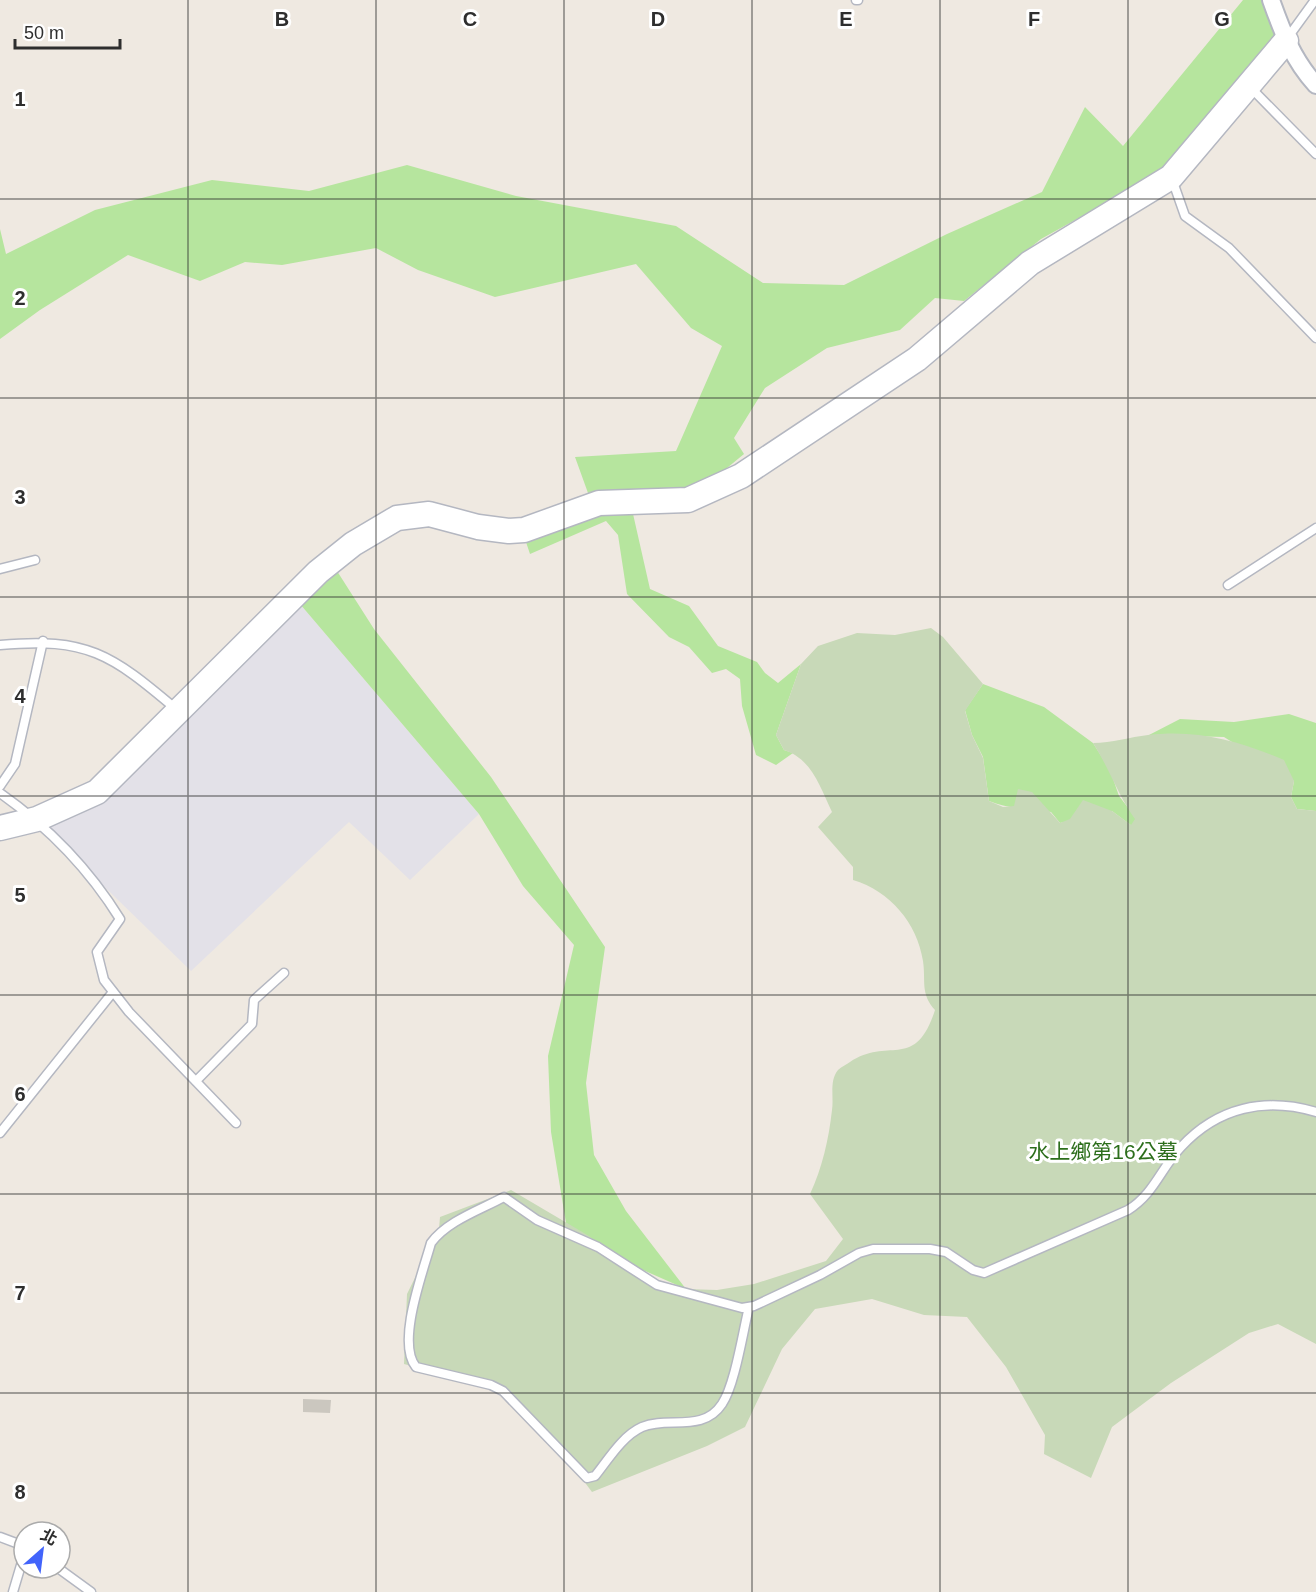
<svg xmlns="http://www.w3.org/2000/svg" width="1316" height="1592" font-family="Helvetica,'Noto Sans TC',sans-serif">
<rect width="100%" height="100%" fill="#efe9e1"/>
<polygon fill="#e3e1e8" points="300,604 479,814 410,880 349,822 191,971 43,827"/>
<g fill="#b6e59e">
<polygon points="1243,0 1266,0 1276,42 1167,169 1041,239 964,301 935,298 900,330 827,348 765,388 734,438 744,454 710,482 673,490 588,493 575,457 676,451 722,346 691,328 636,264 495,297 418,270 376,248 282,265 245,262 200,281 128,255 40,310 0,339 0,229 6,254 95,210 212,180 309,191 407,165 516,196 676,226 763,283 844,285 947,234 1042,192 1085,107 1123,146"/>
<polygon points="631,505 650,589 689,606 718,646 757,662 765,673 778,683 801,664 776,735 784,750 793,753 776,765 756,755 742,706 740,679 726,669 712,673 689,647 669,637 627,594 618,535 606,521 530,554 524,536"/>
<polygon points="337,571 374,629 491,777 605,947 586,1083 594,1155 626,1211 686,1289 627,1263 566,1223 551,1132 548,1056 574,945 523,886 479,814 300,604"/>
<path d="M983,684L1044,707L1093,743L1110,770L1119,796L1136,818L1132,826L1112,811L1060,823L1051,812C1030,809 1008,809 989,801L983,757L972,735L965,710Z"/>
<polygon points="1289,714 1316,723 1316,811 1297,809 1291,797 1294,781 1224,737 1149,735 1180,719 1234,722"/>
</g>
<path fill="#c8d9b8" d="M931,628L943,637L983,684L965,711L972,735L983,758L989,801L1003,807L1014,806L1018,789L1032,792L1060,823L1070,819L1083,800L1112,811L1131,825L1135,819C1118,795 1109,768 1093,743C1112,743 1130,737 1148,735C1198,729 1239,741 1284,760L1294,781L1291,797L1297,809L1316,811V1344L1278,1324L1249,1333L1171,1383L1112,1427L1091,1478L1044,1454L1045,1435L1006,1367L967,1317L924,1315L872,1299L815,1309L782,1349L745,1427L707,1446L592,1492L571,1464L493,1387L404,1364L407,1294L439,1229L440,1217L511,1190L589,1236L630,1271L686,1289L717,1290L754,1284L826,1261L843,1239L810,1194C822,1169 829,1138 832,1110C834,1097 829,1081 838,1070C841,1067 847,1064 850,1062C889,1036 915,1072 935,1010C920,993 926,982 923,961C917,923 890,891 853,880V867L818,827L832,812C820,787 812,759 784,750L776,735L801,664L818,646L857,633L895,635Z"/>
<polygon fill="#cbc7bf" points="303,1399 331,1400 330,1413 303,1412"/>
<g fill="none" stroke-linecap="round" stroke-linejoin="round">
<defs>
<g id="lane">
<polyline points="856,0 858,0"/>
<polyline points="1286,40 1315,0"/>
<polyline points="1250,87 1316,154"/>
<polyline points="1172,179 1185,216 1229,248 1316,338"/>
<polyline points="0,569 35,560"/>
<polyline points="1228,585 1316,528"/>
<path d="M0,645C87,637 111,654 176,709"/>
<polyline points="0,786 15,764 43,641"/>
<path d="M0,793C47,826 89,869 120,919L97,952L104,980L129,1012L236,1123"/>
<polyline points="196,1081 252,1024 254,1000 284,973"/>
<polyline points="0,1133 113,992"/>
<path d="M749,1307C743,1331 735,1385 722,1404C703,1433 668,1416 642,1427C622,1436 608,1460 595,1476L587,1478L503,1391L491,1385L416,1367C396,1343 423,1272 431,1243C447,1221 480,1210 504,1197L537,1220L598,1247L657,1285L742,1308L754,1306L820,1275L859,1253L873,1249H930L946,1252L973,1270L984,1273L1128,1210C1154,1194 1161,1168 1181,1147C1218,1107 1265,1097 1316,1112"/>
<polyline points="0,1537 24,1546"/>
<polyline points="58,1568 91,1592"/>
<polyline points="13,1592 24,1555"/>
</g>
<path id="street" d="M1271,0C1282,31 1293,60 1316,85"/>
<polyline id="secondary" points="0,828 37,819 97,792 318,572 353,544 397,518 429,514 478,527 509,531 524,530 599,503 688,500 741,476 917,359 1030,263 1171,177 1286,41"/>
</defs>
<use href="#lane" stroke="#b4b7c1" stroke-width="11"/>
<use href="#street" stroke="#b4b7c1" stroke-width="20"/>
<use href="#secondary" stroke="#b4b7c1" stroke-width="27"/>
<use href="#lane" stroke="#fff" stroke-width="8"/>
<use href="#street" stroke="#fff" stroke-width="16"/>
<use href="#secondary" stroke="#fff" stroke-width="24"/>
</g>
<path fill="none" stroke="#2e2e2e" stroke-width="1.5" stroke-opacity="0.55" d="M188,0V1592M376,0V1592M564,0V1592M752,0V1592M940,0V1592M1128,0V1592M0,199H1316M0,398H1316M0,597H1316M0,796H1316M0,995H1316M0,1194H1316M0,1393H1316"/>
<g text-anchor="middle" stroke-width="6" stroke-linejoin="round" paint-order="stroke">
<g font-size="21" fill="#2c6e1b" stroke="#fff">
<text x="1103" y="1159">水上鄉第16公墓</text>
</g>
</g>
<g font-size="20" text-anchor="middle" font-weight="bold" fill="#2e2e2e" stroke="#fff" stroke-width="6" stroke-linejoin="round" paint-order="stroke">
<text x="282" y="26">B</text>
<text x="470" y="26">C</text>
<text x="658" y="26">D</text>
<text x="846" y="26">E</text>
<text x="1034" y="26">F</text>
<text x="1222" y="26">G</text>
<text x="20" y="106">1</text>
<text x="20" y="305">2</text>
<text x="20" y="504">3</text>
<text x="20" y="703">4</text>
<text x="20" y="902">5</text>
<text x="20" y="1101">6</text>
<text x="20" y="1300">7</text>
<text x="20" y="1499">8</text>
</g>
<g transform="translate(42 1550) rotate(28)"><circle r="28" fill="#ffffff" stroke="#ababab" stroke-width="1.5"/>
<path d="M0-4.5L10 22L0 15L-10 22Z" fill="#4264fb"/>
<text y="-9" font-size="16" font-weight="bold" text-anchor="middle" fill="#2e2e2e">北</text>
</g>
<path d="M15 39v9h105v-9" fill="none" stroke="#2e2e2e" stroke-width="3"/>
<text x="24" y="39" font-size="18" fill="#2e2e2e" stroke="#ffffff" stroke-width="4.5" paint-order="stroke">50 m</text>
</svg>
